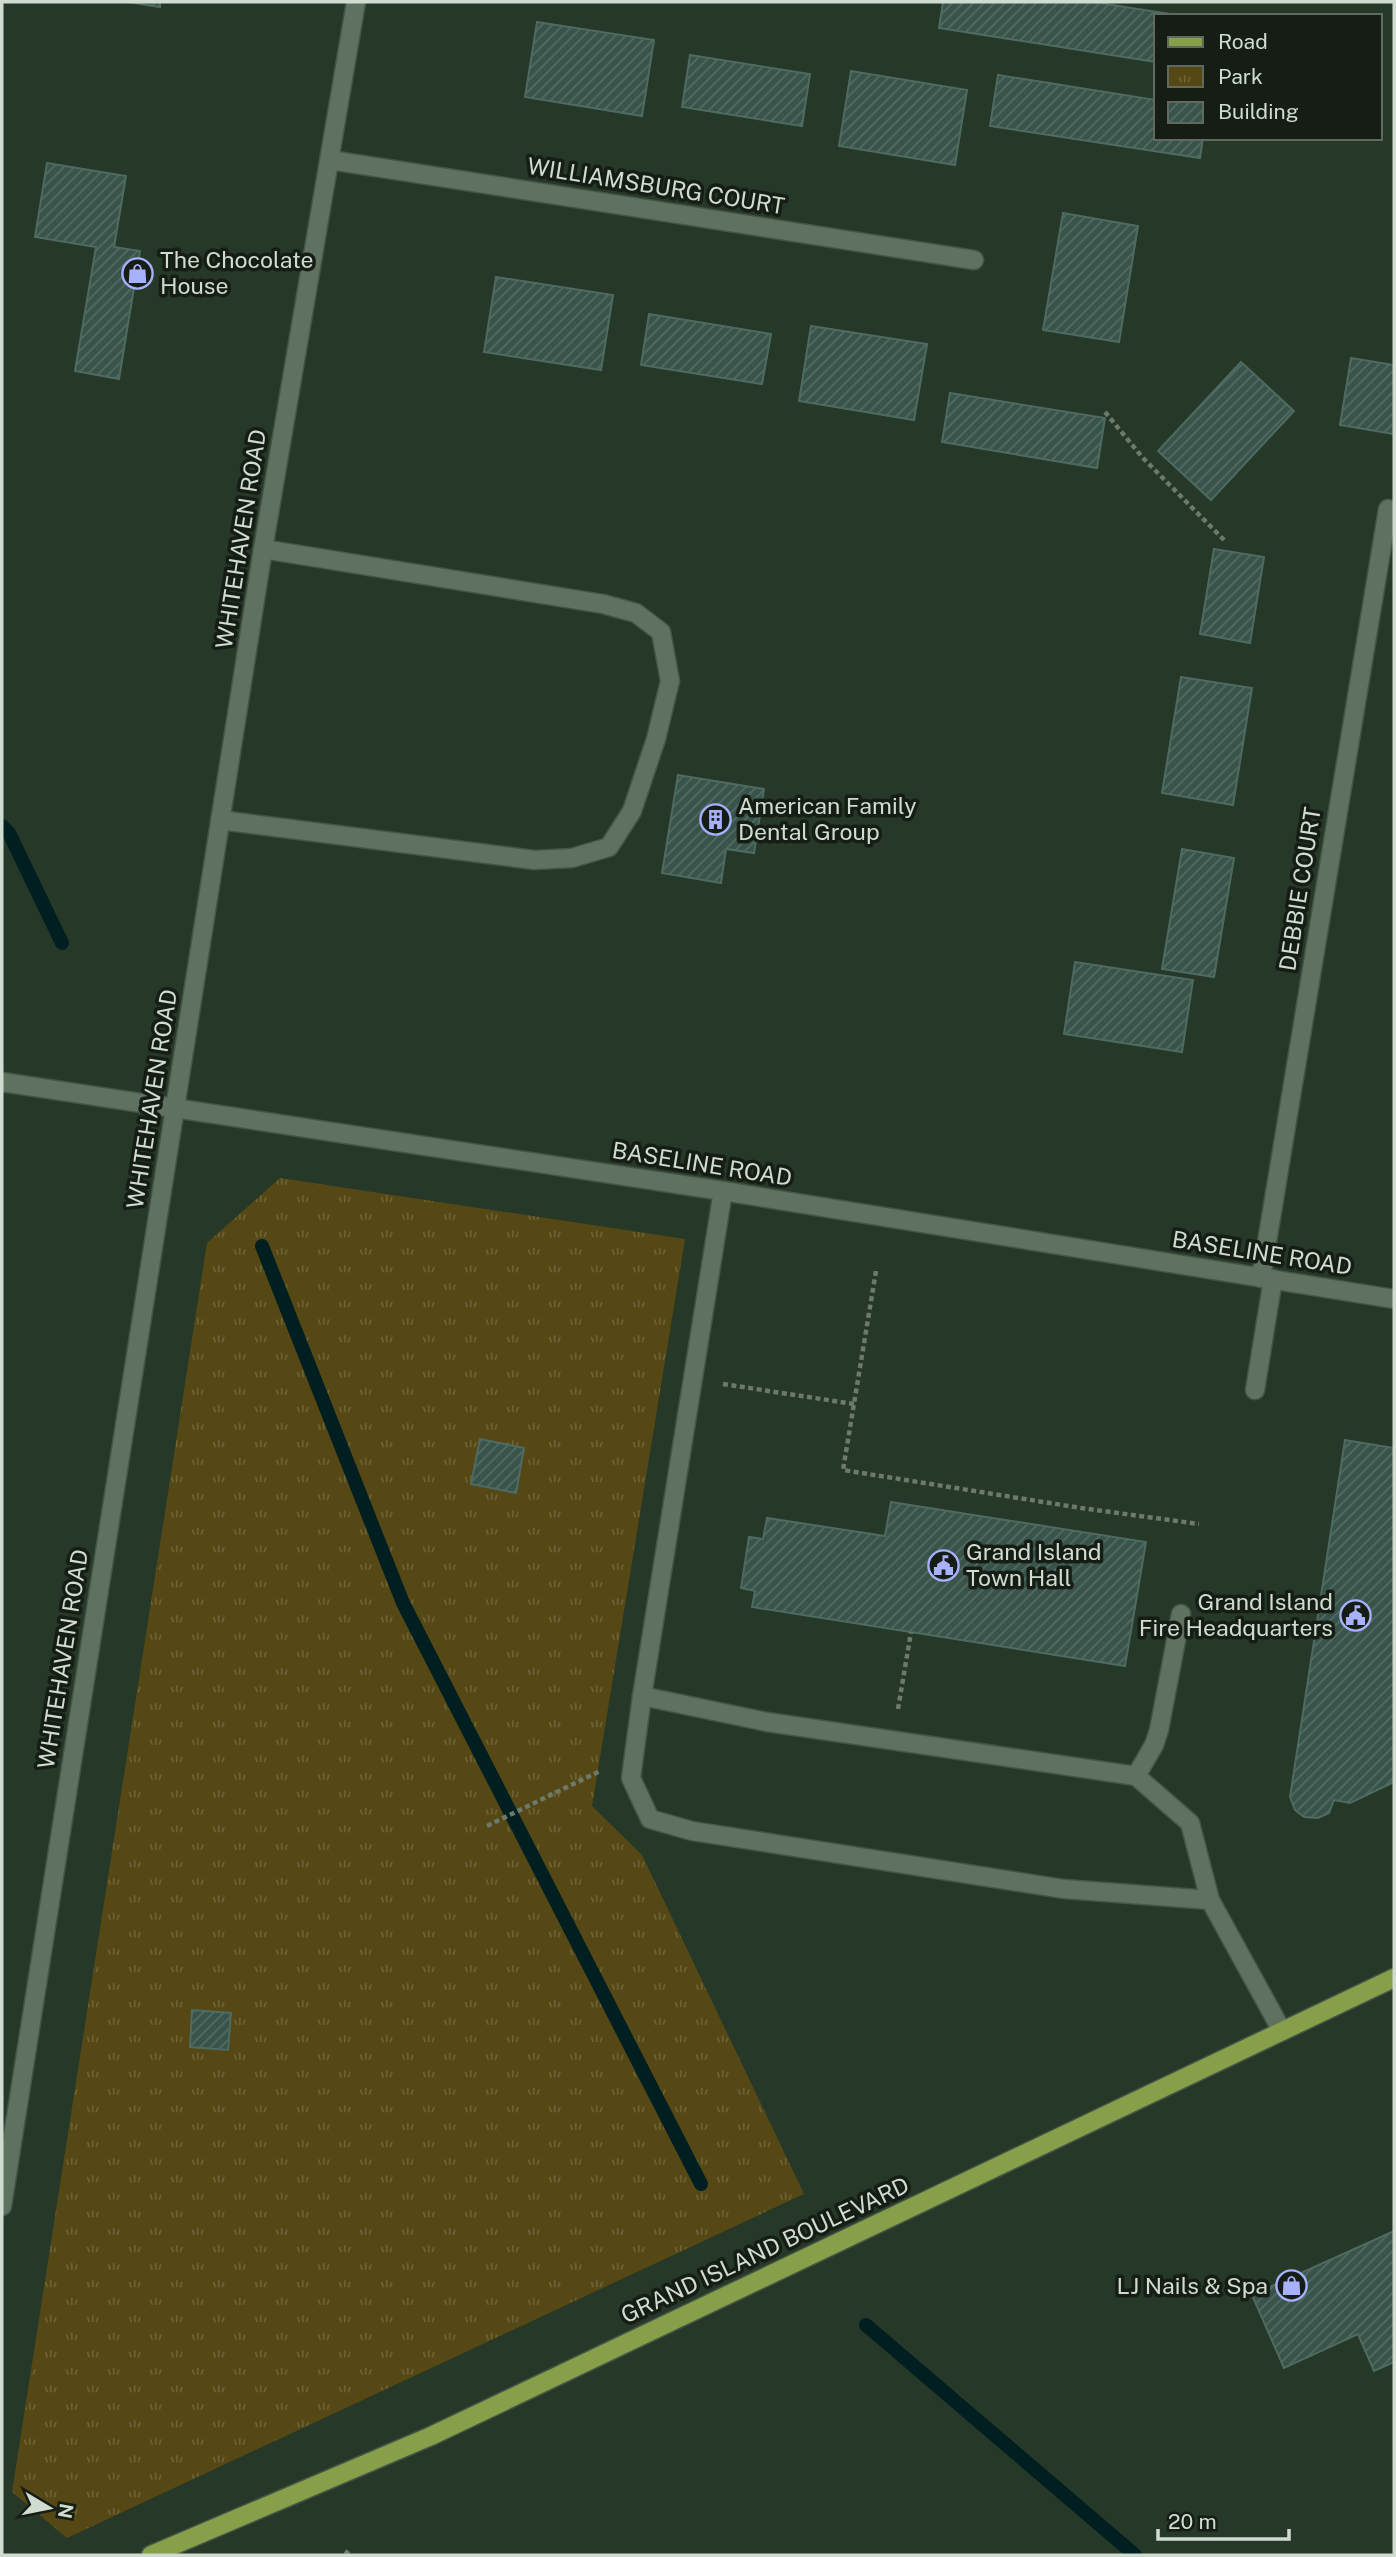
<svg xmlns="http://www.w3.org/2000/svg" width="1396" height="2557" font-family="'Public Sans',sans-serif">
<defs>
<pattern id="park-tufts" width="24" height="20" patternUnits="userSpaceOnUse" patternTransform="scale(1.75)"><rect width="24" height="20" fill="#554815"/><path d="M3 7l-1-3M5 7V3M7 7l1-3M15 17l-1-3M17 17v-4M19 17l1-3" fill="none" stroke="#6c6236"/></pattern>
<pattern id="building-hatch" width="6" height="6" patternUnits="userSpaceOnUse" patternTransform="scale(1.75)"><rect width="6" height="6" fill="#37534a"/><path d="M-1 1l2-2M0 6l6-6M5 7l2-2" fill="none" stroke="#536b63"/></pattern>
</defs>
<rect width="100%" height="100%" fill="#263827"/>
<polygon fill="url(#park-tufts)" points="280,1178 685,1239 592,1806 642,1855 804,2194 67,2538 12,2492 207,1243"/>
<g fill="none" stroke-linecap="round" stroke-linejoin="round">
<g stroke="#011f21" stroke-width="14">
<polyline points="2,826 9,833 62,943"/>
<polyline points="262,1246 403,1603 701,2184"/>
<polyline points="866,2325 1135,2555"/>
</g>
</g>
<g fill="url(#building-hatch)" stroke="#4e6b62" stroke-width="2">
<polygon points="128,2 160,2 160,7"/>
<polygon points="943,2 1093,2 1183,16 1156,16 1156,62 939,28"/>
<polygon points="537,22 654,40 642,116 525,97"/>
<polygon points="690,55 810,74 802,126 682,107"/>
<polygon points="851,71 967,90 955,165 839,146"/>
<polygon points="998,75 1156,100 1156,138 1203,138 1200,158 990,126"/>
<polygon points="47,163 126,176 114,247 140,251 119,379 75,371 96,247 35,237"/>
<polygon points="1063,213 1138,226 1119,342 1043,330"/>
<polygon points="496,277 613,295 601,370 484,352"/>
<polygon points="649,314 771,334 762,384 641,365"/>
<polygon points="811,326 927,344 914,420 799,401"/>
<polygon points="1351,358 1394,365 1394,434 1340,425"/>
<polygon points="1241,362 1294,411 1211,500 1158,451"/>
<polygon points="950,393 1105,418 1097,468 942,442"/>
<polygon points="1214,549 1264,557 1250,643 1200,634"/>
<polygon points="1181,677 1252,688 1233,805 1162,793"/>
<polygon points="678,775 764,789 754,853 726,849 721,883 662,873"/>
<polygon points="1182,849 1234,858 1214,977 1162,969"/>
<polygon points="1075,962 1193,980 1182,1052 1064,1034"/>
<polygon points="480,1439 524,1448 516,1493 471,1484"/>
<polygon points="1345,1440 1394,1448 1394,1782 1350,1803 1334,1800 1329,1813 1318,1818 1304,1817 1295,1810 1290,1797"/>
<polygon points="891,1502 1146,1542 1125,1666 752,1607 755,1591 741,1588 749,1537 763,1539 767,1518 885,1536"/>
<polygon points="192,2010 231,2013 228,2050 190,2047"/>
<polygon points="1394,2231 1394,2362 1374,2371 1358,2334 1284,2368 1252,2295"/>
</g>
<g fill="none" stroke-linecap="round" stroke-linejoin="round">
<defs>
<g id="minor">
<polyline points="330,160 974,260"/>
<polyline points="220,820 534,860 572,858 609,847 632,811 656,739 670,681 661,632 636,613 603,604 263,549"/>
<polyline points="2,1082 723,1191 1394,1299"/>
<polyline points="723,1191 642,1696 631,1778 650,1819 692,1831 1064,1889 1210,1900 1282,2031"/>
<polyline points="1261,1278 1388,509"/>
<polyline points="1255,1390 1273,1279"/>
<polyline points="642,1696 767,1722 1136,1776 1190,1823 1210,1900"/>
<polyline points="1136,1776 1154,1745 1159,1730 1181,1614"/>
<polyline points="2,2206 263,549 356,2"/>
</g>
<polyline id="major" points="151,2555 431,2436 1394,1978"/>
</defs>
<use href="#minor" stroke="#455446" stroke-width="21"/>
<use href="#major" stroke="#455446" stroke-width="21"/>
<g stroke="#6b7a6b" stroke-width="4.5" stroke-dasharray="5 3.5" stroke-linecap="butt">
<polyline points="1105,412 1143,458 1226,542"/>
<polyline points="876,1271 843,1470 1081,1508 1199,1524"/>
<polyline points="723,1384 854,1404"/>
<polyline points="898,1709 911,1632"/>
<polyline points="487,1826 600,1771"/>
<polyline points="345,2551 350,2555"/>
</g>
<use href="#minor" stroke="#5e725f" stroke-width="18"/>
<use href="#major" stroke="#869f49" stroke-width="18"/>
</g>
<defs>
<symbol id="shop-ring" viewBox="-11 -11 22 22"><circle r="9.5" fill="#151d15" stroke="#a7b1fc" stroke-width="1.5"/><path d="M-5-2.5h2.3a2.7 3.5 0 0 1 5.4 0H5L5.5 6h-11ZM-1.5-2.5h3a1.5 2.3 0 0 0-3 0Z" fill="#a7b1fc"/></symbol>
<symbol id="building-ring" viewBox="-11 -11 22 22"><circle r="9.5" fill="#151d15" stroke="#a7b1fc" stroke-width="1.5"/><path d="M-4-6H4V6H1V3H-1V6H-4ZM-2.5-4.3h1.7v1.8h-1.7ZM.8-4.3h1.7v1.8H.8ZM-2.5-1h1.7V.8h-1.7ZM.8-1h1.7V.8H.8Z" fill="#a7b1fc"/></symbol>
<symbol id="civic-ring" viewBox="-11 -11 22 22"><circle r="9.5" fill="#151d15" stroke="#a7b1fc" stroke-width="1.5"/><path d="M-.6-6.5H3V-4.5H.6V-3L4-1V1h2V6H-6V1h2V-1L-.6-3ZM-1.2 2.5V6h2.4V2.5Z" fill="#a7b1fc"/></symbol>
</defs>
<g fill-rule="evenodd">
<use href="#shop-ring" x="120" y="256" width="35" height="35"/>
<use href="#building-ring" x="698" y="802" width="35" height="35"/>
<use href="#civic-ring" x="926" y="1548" width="35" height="35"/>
<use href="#civic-ring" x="1338" y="1598" width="35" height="35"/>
<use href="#shop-ring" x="1274" y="2268" width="35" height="35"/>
</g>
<g text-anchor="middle" stroke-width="7" stroke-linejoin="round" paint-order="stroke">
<g font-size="23" fill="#d1dcd1" stroke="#151d15">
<text transform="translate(656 186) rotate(9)" y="8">WILLIAMSBURG COURT</text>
<text transform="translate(241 539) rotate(-81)" y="8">WHITEHAVEN ROAD</text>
<text transform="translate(1300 889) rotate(-81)" y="8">DEBBIE COURT</text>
<text transform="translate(152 1099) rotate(-81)" y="8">WHITEHAVEN ROAD</text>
<text transform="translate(702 1164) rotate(9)" y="8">BASELINE ROAD</text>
<text transform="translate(1262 1253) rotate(9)" y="8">BASELINE ROAD</text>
<text transform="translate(63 1659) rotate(-81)" y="8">WHITEHAVEN ROAD</text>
<text transform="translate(765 2250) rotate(-25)" y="8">GRAND ISLAND BOULEVARD</text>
</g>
<g font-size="23" fill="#d1dcd1" stroke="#151d15" text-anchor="start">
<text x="160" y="268">The Chocolate<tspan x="160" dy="26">House</tspan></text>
<text x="738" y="814">American Family<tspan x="738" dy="26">Dental Group</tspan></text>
<text x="966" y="1560">Grand Island<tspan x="966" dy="26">Town Hall</tspan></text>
<text x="1333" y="1610" text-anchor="end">Grand Island<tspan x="1333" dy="26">Fire Headquarters</tspan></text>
<text x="1268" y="2294" text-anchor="end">LJ Nails &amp; Spa</text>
</g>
</g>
<rect width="1396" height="2557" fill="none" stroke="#d1dcd1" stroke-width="7"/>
<rect x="1154" y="14" width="228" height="126" fill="#151d15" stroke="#606960" stroke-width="2"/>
<rect x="1168" y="37" width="35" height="10" fill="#869f49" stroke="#606960" stroke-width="2"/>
<text x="1218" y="49" font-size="21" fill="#d1dcd1">Road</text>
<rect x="1168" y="66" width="35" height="21" fill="url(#park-tufts)" stroke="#606960" stroke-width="2"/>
<text x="1218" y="84" font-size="21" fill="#d1dcd1">Park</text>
<rect x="1168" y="102" width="35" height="21" fill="url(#building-hatch)" stroke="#606960" stroke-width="2"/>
<text x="1218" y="119" font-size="21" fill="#d1dcd1">Building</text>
<g transform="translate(49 2508) rotate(100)" stroke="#151d15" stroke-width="5" paint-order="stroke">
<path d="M0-5L12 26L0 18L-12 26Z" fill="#d1dcd1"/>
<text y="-10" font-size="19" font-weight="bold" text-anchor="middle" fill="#d1dcd1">N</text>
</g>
<path d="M1158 2529v10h131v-10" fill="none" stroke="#d1dcd1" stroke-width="3.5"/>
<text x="1168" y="2529" font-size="21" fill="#d1dcd1" stroke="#151d15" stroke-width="5" paint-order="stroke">20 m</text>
</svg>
